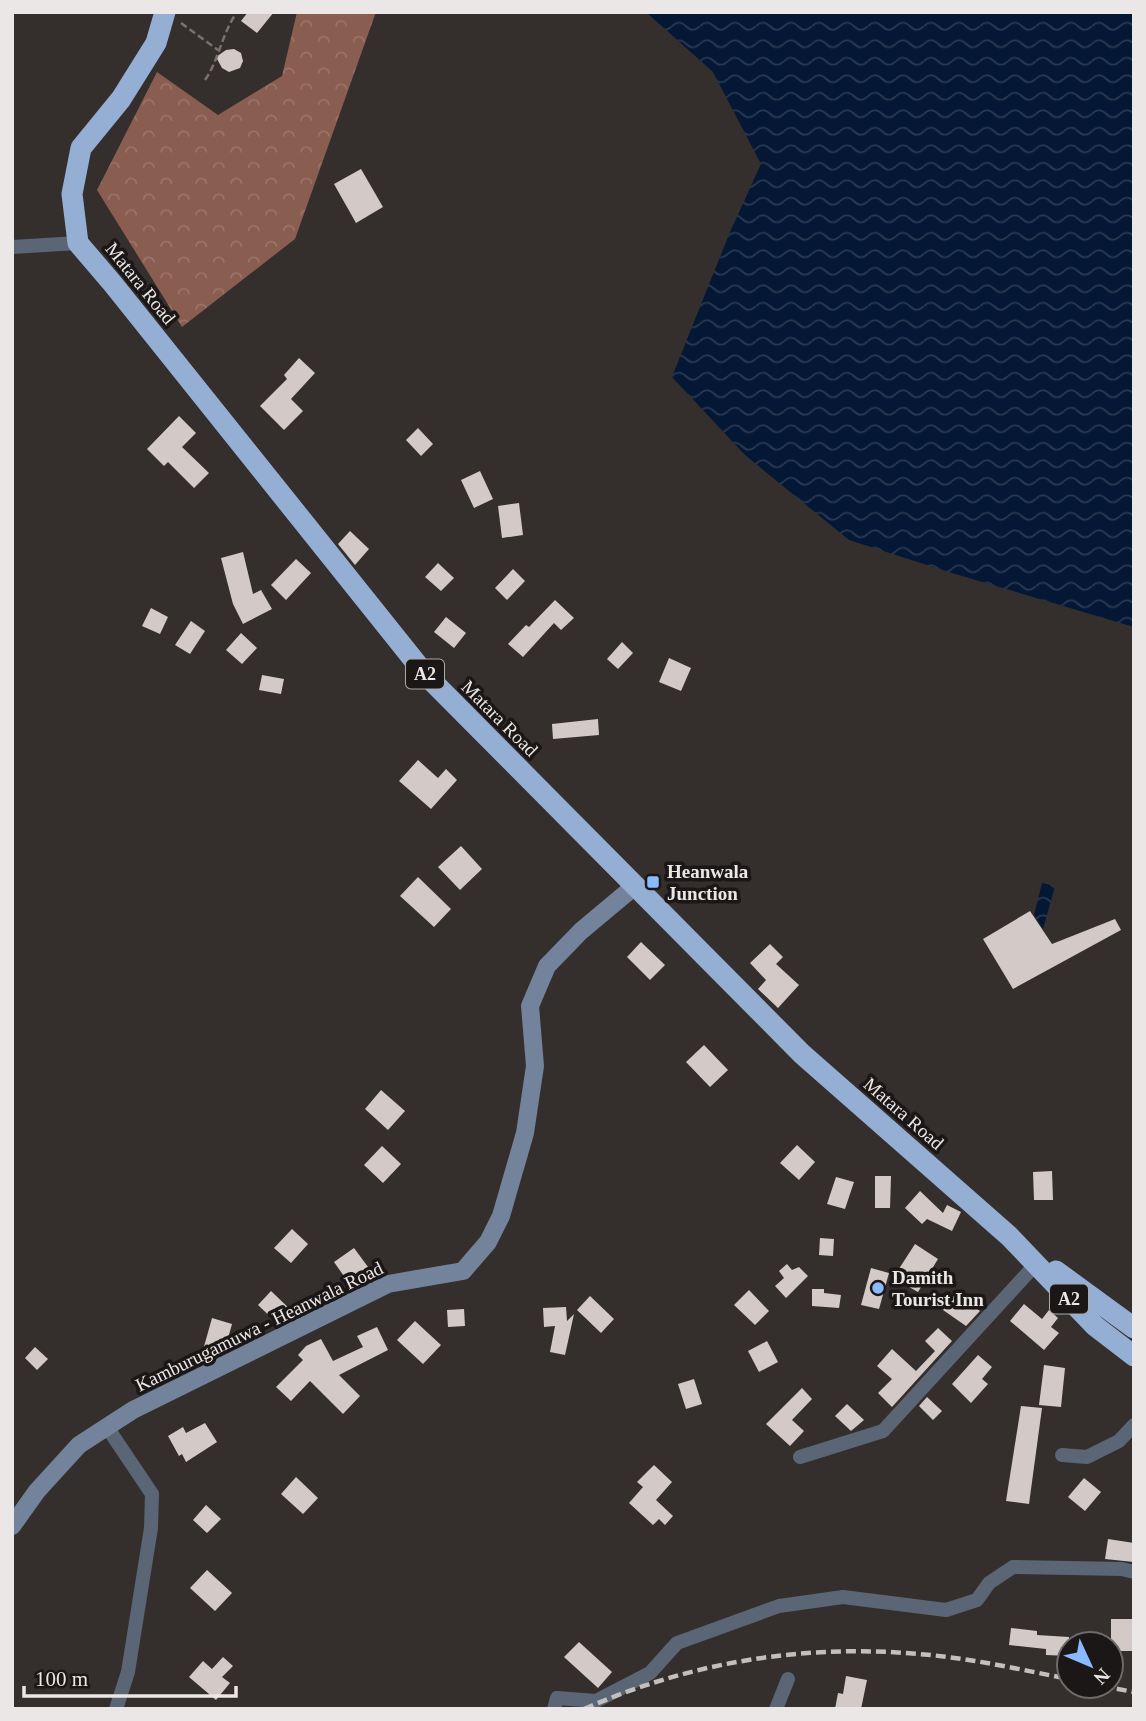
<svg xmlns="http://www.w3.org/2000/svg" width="1146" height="1721" font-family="Georgia,serif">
<defs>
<pattern id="forest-crowns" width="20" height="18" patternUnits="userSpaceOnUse" patternTransform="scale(1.75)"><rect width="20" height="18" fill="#895d50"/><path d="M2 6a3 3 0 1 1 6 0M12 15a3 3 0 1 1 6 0" fill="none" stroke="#9a7469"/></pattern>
<pattern id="water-waves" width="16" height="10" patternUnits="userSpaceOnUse" patternTransform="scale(1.75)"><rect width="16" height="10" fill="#041734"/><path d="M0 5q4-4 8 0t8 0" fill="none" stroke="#293951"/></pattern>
</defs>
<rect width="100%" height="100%" fill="#342e2c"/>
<polygon fill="url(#forest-crowns)" points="297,12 376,12 295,239 182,327 97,190 157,72 218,115 282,76"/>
<g fill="url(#water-waves)">
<polygon points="646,12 1134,12 1134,627 952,573 849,540 745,455 672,377 730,232 761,164 713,72"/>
<polygon points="1042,883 1055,886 1043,929 1034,915"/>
</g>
<g fill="#d3cac8">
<polygon points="248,12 274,12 257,33 241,21"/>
<polygon points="234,49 241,53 243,61 240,68 229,72 222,68 216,57 226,50"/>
<polygon points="361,169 383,207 356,223 334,184"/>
<polygon points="299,358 315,373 291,399 303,411 284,430 260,406 287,379 284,375"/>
<polygon points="179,416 196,433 182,447 209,473 194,488 168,462 164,466 147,449"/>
<polygon points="418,428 433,444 421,456 406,440"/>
<polygon points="480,471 493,499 474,508 461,480"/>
<polygon points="519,503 523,535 502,538 498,506"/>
<polygon points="350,531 369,549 355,565 338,544"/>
<polygon points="243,552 253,594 261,590 272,609 243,624 233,604 221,558"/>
<polygon points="296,559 311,573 286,600 271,585"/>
<polygon points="438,563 454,578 441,591 425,577"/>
<polygon points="513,569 525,581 507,600 495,588"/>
<polygon points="555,600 574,618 561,630 554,623 523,657 508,644 526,625 529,627"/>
<polygon points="151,608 168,617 160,634 142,626"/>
<polygon points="446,617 466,633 454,648 434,632"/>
<polygon points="191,621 205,631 190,654 175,645"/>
<polygon points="241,633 257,648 242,664 226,650"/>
<polygon points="622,642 633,653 618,669 607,659"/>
<polygon points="669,658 691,668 681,691 659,682"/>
<polygon points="262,675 284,679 281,694 259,690"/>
<polygon points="598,719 599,735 553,739 552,724"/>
<polygon points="418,760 438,778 446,769 457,780 431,809 399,781"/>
<polygon points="461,846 482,869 460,890 438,867"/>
<polygon points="418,877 451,909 434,927 400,896"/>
<polygon points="1030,911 1052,944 1115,919 1121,930 1013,989 983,939"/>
<polygon points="641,942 665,965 650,980 627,957"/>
<polygon points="770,944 783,957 776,964 799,985 778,1008 758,989 766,980 750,963"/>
<polygon points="704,1045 728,1070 710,1087 686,1062"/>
<polygon points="381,1090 405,1111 388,1130 365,1109"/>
<polygon points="797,1145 815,1162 799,1180 780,1163"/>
<polygon points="382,1146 401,1164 383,1183 364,1165"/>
<polygon points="1052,1171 1053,1200 1034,1200 1033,1172"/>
<polygon points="875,1176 891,1176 890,1208 875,1208"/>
<polygon points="836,1177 854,1182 845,1209 827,1204"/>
<polygon points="920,1191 943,1213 947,1205 961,1212 952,1231 927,1219 922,1224 905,1208"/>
<polygon points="292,1229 308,1244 291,1263 274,1248"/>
<polygon points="820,1238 834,1239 833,1256 819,1255"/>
<polygon points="915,1244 938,1259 918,1292 893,1278"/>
<polygon points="354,1248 374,1275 353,1289 334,1262"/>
<polygon points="787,1264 792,1270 799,1267 808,1276 786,1298 775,1286 784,1278 779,1271"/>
<polygon points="871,1268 889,1273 879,1309 861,1305"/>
<polygon points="812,1289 824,1289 824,1293 841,1295 839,1308 812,1306"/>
<polygon points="749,1290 769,1311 755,1325 734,1305"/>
<polygon points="271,1291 293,1312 279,1325 258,1305"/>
<polygon points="955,1293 980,1311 966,1326 943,1310"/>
<polygon points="590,1296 614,1319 601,1333 577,1310"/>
<polygon points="1024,1304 1042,1319 1049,1310 1058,1318 1051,1327 1059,1333 1044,1350 1010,1321"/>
<polygon points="566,1307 567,1321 574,1314 565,1355 550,1352 555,1326 544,1327 543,1308"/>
<polygon points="464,1309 465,1326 448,1327 447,1310"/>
<polygon points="212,1318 232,1324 224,1353 219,1355 203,1350"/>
<polygon points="415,1321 441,1345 423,1364 397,1340"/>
<polygon points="377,1327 388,1350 339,1375 360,1396 343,1414 310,1381 291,1401 276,1387 303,1360 298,1355 306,1346 321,1339 333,1361 363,1347 357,1336"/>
<polygon points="938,1328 952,1341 892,1407 878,1393 892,1379 877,1366 892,1349 916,1371 935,1351 925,1341"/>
<polygon points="767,1341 778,1362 759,1372 748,1351"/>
<polygon points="35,1347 48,1359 37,1370 25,1358"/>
<polygon points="978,1355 992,1367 982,1379 988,1384 971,1403 952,1384"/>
<polygon points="1044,1365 1065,1368 1061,1407 1039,1405"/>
<polygon points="694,1379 702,1404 686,1409 678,1384"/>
<polygon points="802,1388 812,1399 792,1420 804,1431 790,1446 766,1424"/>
<polygon points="927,1397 942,1411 933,1420 919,1406"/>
<polygon points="847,1404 864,1420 851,1431 835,1416"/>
<polygon points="1021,1406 1042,1408 1029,1504 1006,1501"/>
<polygon points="205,1423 217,1442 186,1462 182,1454 179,1456 168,1436 183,1427 186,1433"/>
<polygon points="654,1465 672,1482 656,1500 673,1516 665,1525 659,1519 653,1525 629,1503 643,1487 637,1482"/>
<polygon points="296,1477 318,1498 303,1514 281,1494"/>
<polygon points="1084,1478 1101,1492 1085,1511 1068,1497"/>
<polygon points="206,1505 221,1519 207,1533 193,1520"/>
<polygon points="1108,1539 1134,1543 1134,1562 1105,1559"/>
<polygon points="207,1570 232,1593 215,1611 190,1588"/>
<rect x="1111" y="1619" width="23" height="32"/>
<polygon points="1011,1628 1037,1631 1037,1635 1069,1637 1069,1656 1046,1655 1046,1649 1009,1645"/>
<polygon points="579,1642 612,1672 598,1688 564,1657"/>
<polygon points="223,1657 233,1666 222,1677 230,1683 216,1700 189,1677 203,1661 212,1669"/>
<polygon points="846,1676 867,1680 861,1709 835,1709 838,1693 843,1694"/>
</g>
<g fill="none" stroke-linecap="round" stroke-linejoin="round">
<g stroke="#777170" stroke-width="2.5" stroke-dasharray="7 3.5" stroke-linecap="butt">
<polyline points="181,23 218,50"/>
<path d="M205,80C219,60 222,33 237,12"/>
</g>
<g stroke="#5a6575" stroke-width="14">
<polyline points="12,247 78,243"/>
<polyline points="107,1427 152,1494 151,1528 128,1672 116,1709"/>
<polyline points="1062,1455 1087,1457 1119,1441 1134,1425"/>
<polyline points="800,1457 883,1431 1036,1264"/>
<polyline points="554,1709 557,1698 596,1701 650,1673 677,1643 779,1606 843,1597 946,1610 977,1600 989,1583 1013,1567 1122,1569 1134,1572"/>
<polyline points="776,1709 788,1679"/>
</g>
<polyline stroke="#72839b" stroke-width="18" points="12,1526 37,1491 79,1445 133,1410 388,1284 463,1271 488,1242 501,1216 525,1133 535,1066 530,1006 547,966 581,931 636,885"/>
<g stroke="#94aed4" stroke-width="21">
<polyline points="165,12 156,43 121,99 81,148 72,194 78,243 113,284 425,674 802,1054 1009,1236 1095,1326 1134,1356"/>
<polyline points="1056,1271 1134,1328"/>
</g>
<g stroke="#c3bfbe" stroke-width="4.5" stroke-dasharray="10 5" stroke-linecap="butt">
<polyline points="1102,1686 1134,1692"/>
<path d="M584,1709C709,1654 840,1639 975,1661C1006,1666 1038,1673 1069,1679"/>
</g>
</g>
<g fill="#8bbafc" stroke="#1a1716" stroke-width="2.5">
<rect x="646" y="875" width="14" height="14" rx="3.5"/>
<circle cx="878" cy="1288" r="7"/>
</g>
<g text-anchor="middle" stroke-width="7" stroke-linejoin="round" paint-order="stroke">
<g fill="#1a1716" stroke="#aca9a8" stroke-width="2">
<rect x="406" y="659.5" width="38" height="29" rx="5"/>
<rect x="1050" y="1284.5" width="38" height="29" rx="5"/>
</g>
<g font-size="18" font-weight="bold" fill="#ebe7e6">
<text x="425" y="680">A2</text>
<text x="1069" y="1305">A2</text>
</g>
<g font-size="19" fill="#ebe7e6" stroke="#1a1716">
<text transform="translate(141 283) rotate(51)" y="7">Matara Road</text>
<text transform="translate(500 718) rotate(45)" y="7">Matara Road</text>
<text transform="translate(904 1113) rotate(41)" y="7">Matara Road</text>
<text transform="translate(259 1326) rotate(-26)" y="7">Kamburugamuwa - Heanwala Road</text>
</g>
<g font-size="19" font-weight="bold" fill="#ebe7e6" stroke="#1a1716" text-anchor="start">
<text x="667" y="878">Heanwala<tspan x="667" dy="22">Junction</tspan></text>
<text x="892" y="1284">Damith<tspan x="892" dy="22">Tourist Inn</tspan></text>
</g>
</g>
<rect width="1146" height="1721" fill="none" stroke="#ebe7e6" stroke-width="28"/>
<g transform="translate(1090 1665) rotate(134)"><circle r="33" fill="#1a1716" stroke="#6e6a69" stroke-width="2"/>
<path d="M0-5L12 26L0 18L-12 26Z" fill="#8bbafc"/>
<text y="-10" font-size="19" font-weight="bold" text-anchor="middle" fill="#ebe7e6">N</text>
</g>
<path d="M24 1686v10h212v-10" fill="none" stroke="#ebe7e6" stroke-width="3.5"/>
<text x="35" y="1686" font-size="21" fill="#ebe7e6" stroke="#1a1716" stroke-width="5" paint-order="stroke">100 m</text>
</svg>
